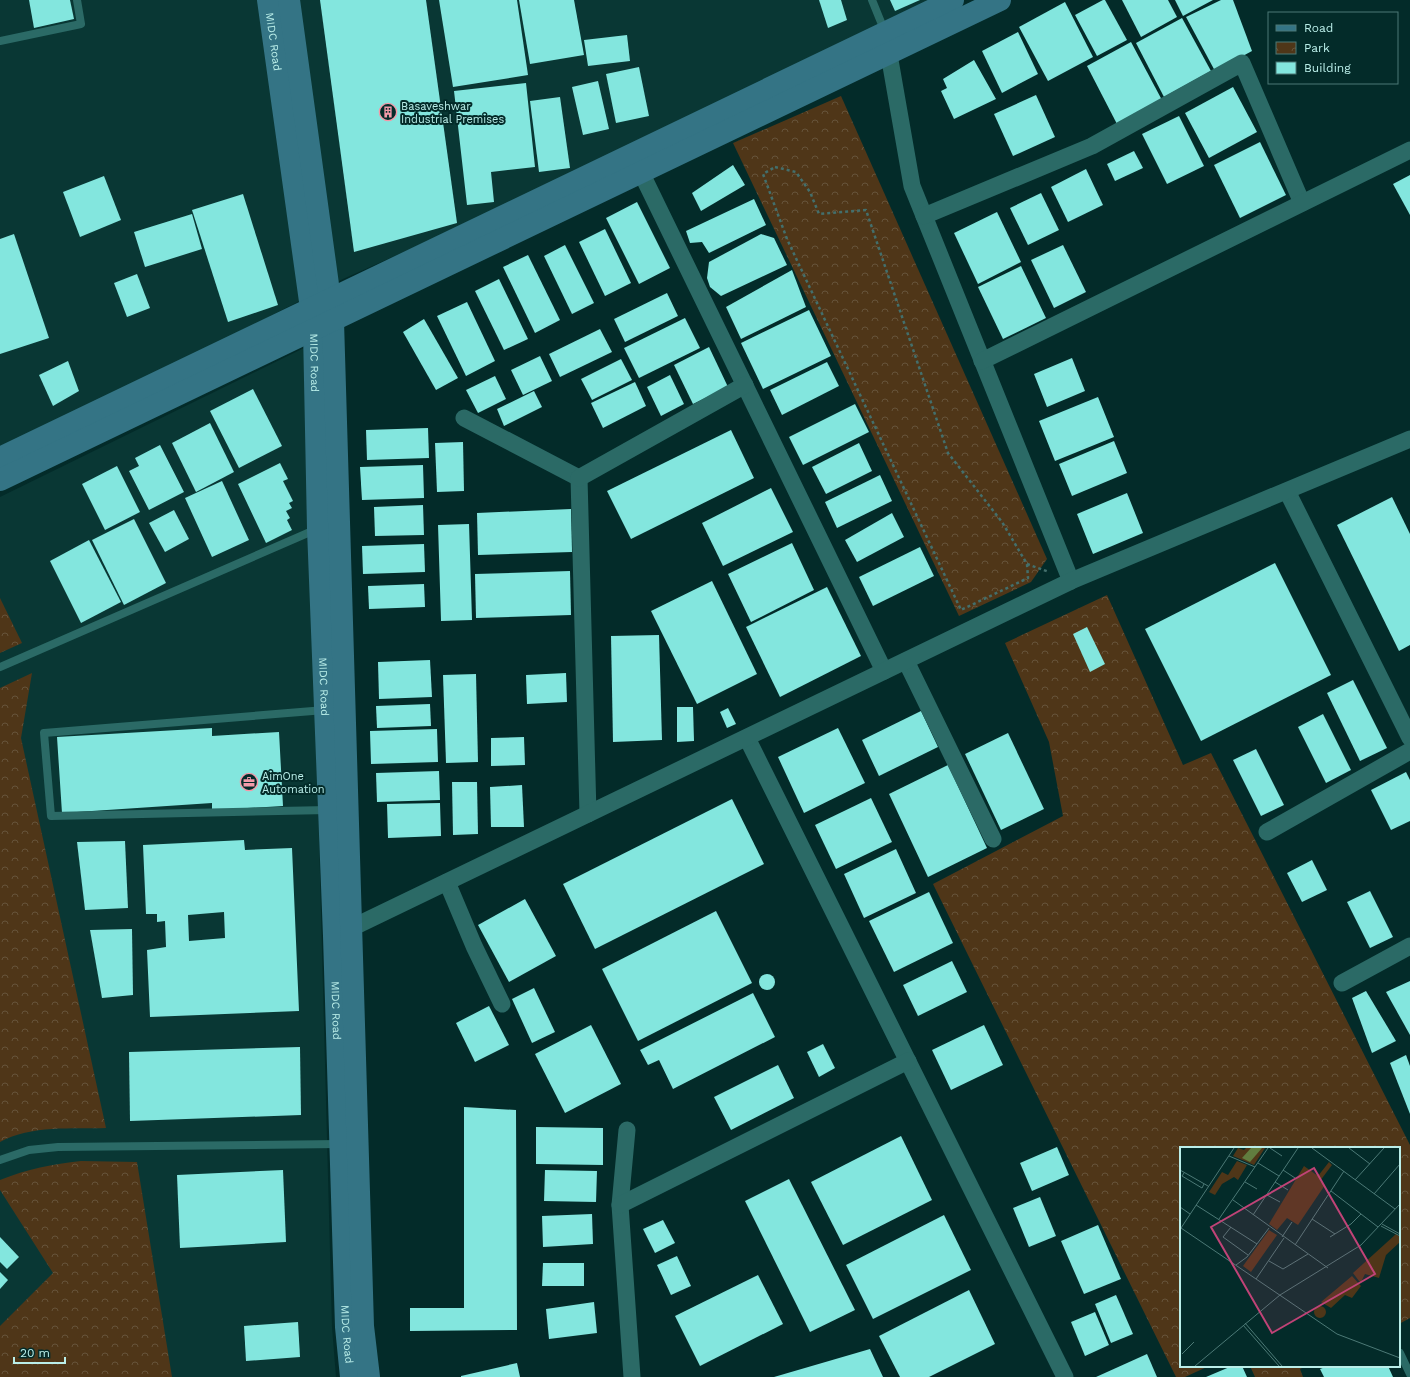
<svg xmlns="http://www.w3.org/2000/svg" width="1410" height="1377" font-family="'Work Sans',sans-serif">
<defs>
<pattern id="park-crowns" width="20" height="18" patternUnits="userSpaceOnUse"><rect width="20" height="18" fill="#4f3618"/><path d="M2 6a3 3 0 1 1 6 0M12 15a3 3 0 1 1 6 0" fill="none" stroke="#66533a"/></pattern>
</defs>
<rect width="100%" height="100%" fill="#032b29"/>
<g fill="#093734">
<polygon points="0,0 965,0 863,48 343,279 0,453"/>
<polygon points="306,347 332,1327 336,1377 0,1377 0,497"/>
</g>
<g fill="url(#park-crowns)">
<polygon points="841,96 1047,559 1031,582 959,616 733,143"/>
<polygon points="1107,595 1183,765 1211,753 1410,1145 1410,1318 1399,1324 1399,1148 1181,1148 1181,1366 1209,1366 1185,1377 1176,1377 933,884 1063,816 1049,742 1005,643"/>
<polygon points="0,598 22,643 0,653"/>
<path d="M32,673L21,738L106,1128C72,1129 31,1125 0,1142V688Z"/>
<path d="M81,1161L137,1162L172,1377H0V1326L53,1273L0,1190V1180C27,1169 53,1164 81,1161Z"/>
<polygon points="1250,1366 1306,1366 1300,1369 1303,1377 1255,1377"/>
</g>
<g fill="#83e6de" fill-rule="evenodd">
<polygon points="29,0 70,0 74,19 34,28"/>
<polygon points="320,0 426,0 457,223 354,252"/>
<polygon points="439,0 517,0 528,75 453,87"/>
<polygon points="519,0 574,0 584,55 530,64"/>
<polygon points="819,0 841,0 847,20 828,28"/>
<polygon points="890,0 920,0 895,11"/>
<polygon points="1103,0 1105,0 1127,40 1097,56 1075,15"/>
<polygon points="1122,0 1168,0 1177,17 1141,37"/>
<polygon points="1175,0 1213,0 1183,16"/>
<polygon points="1221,0 1233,0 1252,51 1215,71 1186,17"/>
<polygon points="1065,2 1093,57 1048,81 1019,27"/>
<polygon points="1182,18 1211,71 1164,97 1136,43"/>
<polygon points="1018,32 1038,74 1002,93 982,51"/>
<polygon points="627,35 630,61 588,66 584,40"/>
<polygon points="1131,42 1163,102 1118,126 1087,66"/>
<polygon points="974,60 996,99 954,119 941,91 947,88 943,79"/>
<polygon points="639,67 649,116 616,123 606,74"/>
<polygon points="598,81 609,129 583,135 572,87"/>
<polygon points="526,83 535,167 491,172 494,202 467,205 454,91"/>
<polygon points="1233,87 1257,132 1209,158 1185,113"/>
<polygon points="1036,95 1055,137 1013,156 994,114"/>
<polygon points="560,97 570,168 539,172 530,101"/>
<polygon points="1179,116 1204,166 1167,184 1142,134"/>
<polygon points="1260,142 1286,195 1240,218 1214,165"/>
<polygon points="1134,151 1143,168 1115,181 1107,164"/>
<polygon points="733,165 745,185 701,211 692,193"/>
<polygon points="1086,169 1103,205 1068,222 1051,187"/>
<polygon points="1410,175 1410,215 1393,184"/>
<polygon points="104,176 121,220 80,237 63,192"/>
<polygon points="1041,193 1059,230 1028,245 1010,208"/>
<polygon points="243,194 278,305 228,322 192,210"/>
<polygon points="754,199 766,225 709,253 702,242 690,243 686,231"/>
<polygon points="637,202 670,268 639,284 606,218"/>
<polygon points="997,212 1021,262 978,284 954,233"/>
<polygon points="192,214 202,249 145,267 134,232"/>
<polygon points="605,229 631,283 605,296 579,242"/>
<polygon points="14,234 49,338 0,354 0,239"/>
<polygon points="761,234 774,238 787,265 721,296 710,287 707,278 709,262"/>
<polygon points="565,245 594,303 572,314 544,256"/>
<polygon points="1063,245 1086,292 1054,308 1031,260"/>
<polygon points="528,255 560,320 535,333 503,267"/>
<polygon points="1021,266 1046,318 1003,339 978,287"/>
<polygon points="792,270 806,307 741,339 726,307"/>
<polygon points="137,274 150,308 127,317 114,283"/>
<polygon points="499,279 528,339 504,350 475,291"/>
<polygon points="667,293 678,316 625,342 614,319"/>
<polygon points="467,302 495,361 466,376 437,316"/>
<polygon points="809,310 831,356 763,389 741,343"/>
<polygon points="685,318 700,348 639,378 624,348"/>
<polygon points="424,319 458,378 436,390 403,332"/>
<polygon points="600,329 612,352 560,377 549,354"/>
<polygon points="709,347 728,387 693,404 674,365"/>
<polygon points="540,356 552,381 523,395 511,370"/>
<polygon points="1072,358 1085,391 1047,407 1034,374"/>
<polygon points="621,359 632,380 592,400 581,379"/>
<polygon points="68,361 79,391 53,406 39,375"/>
<polygon points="827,362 839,386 782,415 770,390"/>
<polygon points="670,375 684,404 661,416 647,387"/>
<polygon points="495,376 506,399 478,413 466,390"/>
<polygon points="635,382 646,406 603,428 591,403"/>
<polygon points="253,389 282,446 239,468 210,411"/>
<polygon points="534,391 542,407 504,426 497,409"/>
<polygon points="1098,397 1114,437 1055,461 1039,421"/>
<polygon points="855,404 869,432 803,465 789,437"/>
<polygon points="210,423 234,472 196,492 172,443"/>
<polygon points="428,428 429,458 367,460 366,430"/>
<polygon points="731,430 754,478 631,539 607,491"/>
<polygon points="1114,441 1127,473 1072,496 1059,464"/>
<polygon points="463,442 464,491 437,492 435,443"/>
<polygon points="859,443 872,471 826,494 812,467"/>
<polygon points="160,445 184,492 149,510 129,471 139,466 135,458"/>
<polygon points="280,463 288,479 283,481 293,501 289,503 292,508 286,511 290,518 287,520 292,530 266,543 238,484"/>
<polygon points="423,465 424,498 362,500 360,467"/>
<polygon points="117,466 140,512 105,530 82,484"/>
<polygon points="880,475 892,501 837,528 825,502"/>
<polygon points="222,481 249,540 212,557 185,498"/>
<polygon points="771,488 793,532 723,566 702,523"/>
<polygon points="1127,493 1143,533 1093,554 1077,514"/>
<polygon points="1392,497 1410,534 1410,645 1399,651 1337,525"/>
<polygon points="423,505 424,535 375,536 374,507"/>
<polygon points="571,509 572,552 478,555 477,513"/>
<polygon points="174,510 189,539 165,552 149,523"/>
<polygon points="892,513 904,537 857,562 845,540"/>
<polygon points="134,519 166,583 124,605 92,540"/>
<polygon points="469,524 472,620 441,621 438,525"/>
<polygon points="89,540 121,602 81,623 50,561"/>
<polygon points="792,543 814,590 751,622 728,574"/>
<polygon points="424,544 425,572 363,574 362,546"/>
<polygon points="920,547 934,576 873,606 859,577"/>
<polygon points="1275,563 1331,675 1201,741 1145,629"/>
<polygon points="570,571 571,615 476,618 475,574"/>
<polygon points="712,581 757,674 697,704 651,611"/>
<polygon points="424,584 425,607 369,609 368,586"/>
<polygon points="827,587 861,656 780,697 746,627"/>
<polygon points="1087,627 1105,664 1090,672 1073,634"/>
<polygon points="659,635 662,740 613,742 611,636"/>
<polygon points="430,660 432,697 379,699 378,662"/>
<polygon points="566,673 567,702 527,704 526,675"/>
<polygon points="476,674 478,762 446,763 443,675"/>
<polygon points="1353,680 1387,748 1360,761 1327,693"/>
<polygon points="430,704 431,726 377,728 376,706"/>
<polygon points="677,707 693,707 694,741 677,742"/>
<polygon points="728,708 736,724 727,728 720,712"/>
<polygon points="921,711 938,747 879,776 862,740"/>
<polygon points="1323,714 1351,770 1326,783 1298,727"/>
<polygon points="212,728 212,736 279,732 283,806 212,810 212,803 62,813 57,737"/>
<polygon points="838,728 865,783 804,813 778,757"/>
<polygon points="437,729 438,762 371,764 370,731"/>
<polygon points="1008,733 1044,809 1001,830 965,754"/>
<polygon points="524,737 525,765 491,766 491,738"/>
<polygon points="1256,749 1284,805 1261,816 1233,760"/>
<polygon points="948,765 987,848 928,877 889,794"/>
<polygon points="439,771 440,800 377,802 376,773"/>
<polygon points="1406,772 1410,780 1410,821 1391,830 1371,790"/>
<polygon points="452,782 477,782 478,834 453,835"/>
<polygon points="522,785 524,827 491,827 490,787"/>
<polygon points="871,798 892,842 836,869 815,825"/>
<polygon points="732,799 764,864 595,949 563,884"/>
<polygon points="440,803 441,836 388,838 387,804"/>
<path d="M244,840L245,850L292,848L299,1011L150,1017L147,950L166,947L165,921L157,922V914H146L143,845ZM224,912L225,938L189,941L188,915Z"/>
<polygon points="125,841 128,908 85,910 77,842"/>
<polygon points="896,849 916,893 864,918 844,874"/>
<polygon points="1312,860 1327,890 1302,902 1287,873"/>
<polygon points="1370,891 1393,937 1370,948 1347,902"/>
<polygon points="929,892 953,943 894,972 869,921"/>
<polygon points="525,899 556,956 509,982 478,925"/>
<polygon points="716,911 752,983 638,1041 602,969"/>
<polygon points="132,929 133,995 102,998 90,930"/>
<polygon points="952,961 967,992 918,1016 903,985"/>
<circle cx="767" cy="982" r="8"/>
<polygon points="1410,981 1410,1035 1386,992"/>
<polygon points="534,988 555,1032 532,1043 512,999"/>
<polygon points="1366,991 1396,1041 1372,1053 1352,998"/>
<polygon points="753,993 775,1037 673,1089 659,1060 648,1065 640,1050"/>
<polygon points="489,1006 509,1045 475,1062 456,1023"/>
<polygon points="591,1025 621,1084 565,1113 535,1054"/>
<polygon points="984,1025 1003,1065 951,1090 932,1050"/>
<polygon points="823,1044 835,1068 819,1077 807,1052"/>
<polygon points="300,1047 301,1115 130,1121 129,1052"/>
<polygon points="1406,1055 1410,1066 1410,1114 1390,1063"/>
<polygon points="778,1065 794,1098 731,1130 714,1097"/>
<polygon points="464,1107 516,1110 517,1330 410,1331 410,1308 464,1308"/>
<polygon points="536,1127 603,1128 603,1165 536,1164"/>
<polygon points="901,1136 932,1200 843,1245 811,1182"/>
<polygon points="1057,1147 1069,1175 1032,1191 1020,1163"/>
<polygon points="283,1170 286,1242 180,1248 177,1175"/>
<polygon points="545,1170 597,1171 596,1202 544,1201"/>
<polygon points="789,1179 855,1310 810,1332 745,1201"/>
<polygon points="1040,1197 1056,1236 1029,1247 1013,1208"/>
<polygon points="592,1214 593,1244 543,1247 542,1216"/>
<polygon points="944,1215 971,1270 873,1319 846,1265"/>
<polygon points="663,1220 675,1243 655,1253 643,1229"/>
<polygon points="1098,1225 1121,1279 1084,1294 1061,1241"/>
<polygon points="0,1237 19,1257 7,1269 0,1262"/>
<polygon points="677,1256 691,1286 671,1295 657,1265"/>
<polygon points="543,1263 584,1263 584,1286 542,1286"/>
<polygon points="0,1272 8,1280 0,1289"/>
<polygon points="758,1275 783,1324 700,1366 675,1316"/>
<polygon points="969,1290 995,1344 929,1377 900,1377 879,1336"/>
<polygon points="1116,1295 1133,1334 1111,1343 1095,1304"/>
<polygon points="594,1302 597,1333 549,1339 546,1309"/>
<polygon points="1095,1312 1109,1345 1085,1356 1071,1322"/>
<polygon points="298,1322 300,1357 246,1361 244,1326"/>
<polygon points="870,1349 883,1377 774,1377"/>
<polygon points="1147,1354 1157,1377 1096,1377"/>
<polygon points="517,1363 520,1377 461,1377 461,1376"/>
<polygon points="1232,1366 1242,1366 1247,1377 1206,1377"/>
<polygon points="1328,1366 1388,1366 1393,1377 1324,1377 1320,1369"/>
</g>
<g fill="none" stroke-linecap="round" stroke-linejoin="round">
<g stroke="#436f6c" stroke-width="2.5" stroke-dasharray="3 3" stroke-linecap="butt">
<polygon points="775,167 796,172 810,192 819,214 866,210 948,453 1002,522 1027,564 1028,578 961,610 787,239 763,174"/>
<polyline points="1027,564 1049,572"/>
</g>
<g stroke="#2b6a66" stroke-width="8">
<polyline points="872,0 885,32"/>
<polyline points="0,41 81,24 77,0"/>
<polyline points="0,667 317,529"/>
<polyline points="325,710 44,733 51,816 328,810"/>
<polyline points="0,1160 29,1150 58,1147 339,1144"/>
<polyline points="1400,1353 1410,1374"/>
</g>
<g stroke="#2b6a66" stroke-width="17">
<polyline points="887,43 912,186 1071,581"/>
<polyline points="636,162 884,671"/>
<polyline points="924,216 1092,146 1242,63 1302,203"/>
<polyline points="982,361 1410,150"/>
<polyline points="464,418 579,478"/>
<polyline points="579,478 588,814"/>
<polyline points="579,478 745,385"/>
<polyline points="1287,491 1410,738"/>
<polyline points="906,661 993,839"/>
<polyline points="747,738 1065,1377"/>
<polyline points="1267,832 1410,751"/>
<polyline points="447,882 474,946 502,1004"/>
<polyline points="341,933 1071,581 1410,439"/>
<polyline points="1342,983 1410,946"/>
<polyline points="627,1130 620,1205 632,1377"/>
<polyline points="620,1205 908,1061"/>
</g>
<g stroke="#347485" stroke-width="22">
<path id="s1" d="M268,0L314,330L318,529L334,936L346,1327L351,1377"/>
<polyline points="289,0 333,321 363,1326 369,1377"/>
<polyline points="0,458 953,0"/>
<polyline points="0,480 1000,0"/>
</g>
</g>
<defs>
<symbol id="building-ring" viewBox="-11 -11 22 22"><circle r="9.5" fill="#032b29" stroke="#f39aa9" stroke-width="1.5"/><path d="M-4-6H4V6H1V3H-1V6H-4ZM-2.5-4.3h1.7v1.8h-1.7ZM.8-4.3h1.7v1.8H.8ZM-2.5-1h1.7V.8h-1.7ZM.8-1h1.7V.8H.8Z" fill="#f39aa9"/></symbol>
<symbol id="office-ring" viewBox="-11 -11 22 22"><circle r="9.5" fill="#032b29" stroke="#f39aa9" stroke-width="1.5"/><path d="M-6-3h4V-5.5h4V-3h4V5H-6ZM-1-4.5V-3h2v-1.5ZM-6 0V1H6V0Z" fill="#f39aa9"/></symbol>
</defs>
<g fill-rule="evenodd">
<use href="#building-ring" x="378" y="102" width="20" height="20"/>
<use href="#office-ring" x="239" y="772" width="20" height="20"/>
</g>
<g text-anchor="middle" stroke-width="4" stroke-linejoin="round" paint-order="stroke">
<g font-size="11" fill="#baeee9" stroke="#032b29">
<text dy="4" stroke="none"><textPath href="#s1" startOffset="42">MIDC Road</textPath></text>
<text dy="4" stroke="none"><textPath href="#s1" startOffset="366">MIDC Road</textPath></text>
<text dy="4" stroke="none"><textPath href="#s1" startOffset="690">MIDC Road</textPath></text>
<text dy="4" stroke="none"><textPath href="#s1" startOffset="1014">MIDC Road</textPath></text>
<text dy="4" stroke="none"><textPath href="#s1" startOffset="1338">MIDC Road</textPath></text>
</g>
<g font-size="11" fill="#baeee9" stroke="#032b29" text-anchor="start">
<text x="401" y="110">Basaveshwar<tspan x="401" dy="13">Industrial Premises</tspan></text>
<text x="262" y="780">AimOne<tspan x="262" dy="13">Automation</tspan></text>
</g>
</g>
<g transform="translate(1180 1147)">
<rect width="220" height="220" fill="#032b29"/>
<path d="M58,1L64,3L66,1H85L74,18L53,9ZM57,14L67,18L58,33L54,30L42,37L35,48L29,45L42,25L48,28ZM149,15L152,18L140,34L145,38L118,78L107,71L97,83L89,77L124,19L138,29ZM89,83L97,88L71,125L63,119ZM216,87L220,90V95L206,108L199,131L185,127L181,135L179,134L173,126ZM172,129L181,139L172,151L165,148L151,161L141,155ZM134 165a6 6 0 1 1 12 0a6 6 0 1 1-12 0Z" fill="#4f3618"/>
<path d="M71,1H82L70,15L62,11Z" fill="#617d3f"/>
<path fill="none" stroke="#4c7976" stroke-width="1" d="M54,1L1,81L157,187L220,211M90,1L102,9M132,1L215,62M169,1L190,17M49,9L75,20M78,16L99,29M0,23L28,39M103,23L115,31M4,26L2,29L22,41L24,37M175,33L204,1M65,35L77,42M95,35L108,43M151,44L198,80M194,47L220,17M87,48L100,55M53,53L148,121M16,58L77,97M0,60L10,67M73,68L118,1M39,72L88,1M132,72L155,87M202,77L220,87M201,79L220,89M51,80L43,90L68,108M102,90L112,75M150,90L171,77L181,67M115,98L164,24M89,114L103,122M56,118L67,110L89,81M103,122L128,107M76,132L104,91M65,176L102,219M63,178L99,219M2,207L14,195M15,219L100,148L181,98L220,57"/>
<path fill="#c04377" fill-opacity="0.15" stroke="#c04377" stroke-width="2" d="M134,21L195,127L92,186L31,80Z"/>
<rect width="220" height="220" fill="none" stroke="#baeee9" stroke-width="2"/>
</g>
<rect x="1268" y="12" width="130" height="72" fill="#032b29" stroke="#4c7976"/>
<rect x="1276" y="25" width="20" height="6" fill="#347485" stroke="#4c7976"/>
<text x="1304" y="32" font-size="12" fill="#baeee9">Road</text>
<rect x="1276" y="42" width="20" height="12" fill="url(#park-crowns)" stroke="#4c7976"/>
<text x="1304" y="52" font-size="12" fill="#baeee9">Park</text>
<rect x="1276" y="62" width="20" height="12" fill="#83e6de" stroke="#4c7976"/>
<text x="1304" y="72" font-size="12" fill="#baeee9">Building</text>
<path d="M14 1357v6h51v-6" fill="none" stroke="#baeee9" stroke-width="2"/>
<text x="20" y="1357" font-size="12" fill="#baeee9" stroke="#032b29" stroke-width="3" paint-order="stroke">20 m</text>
</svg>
